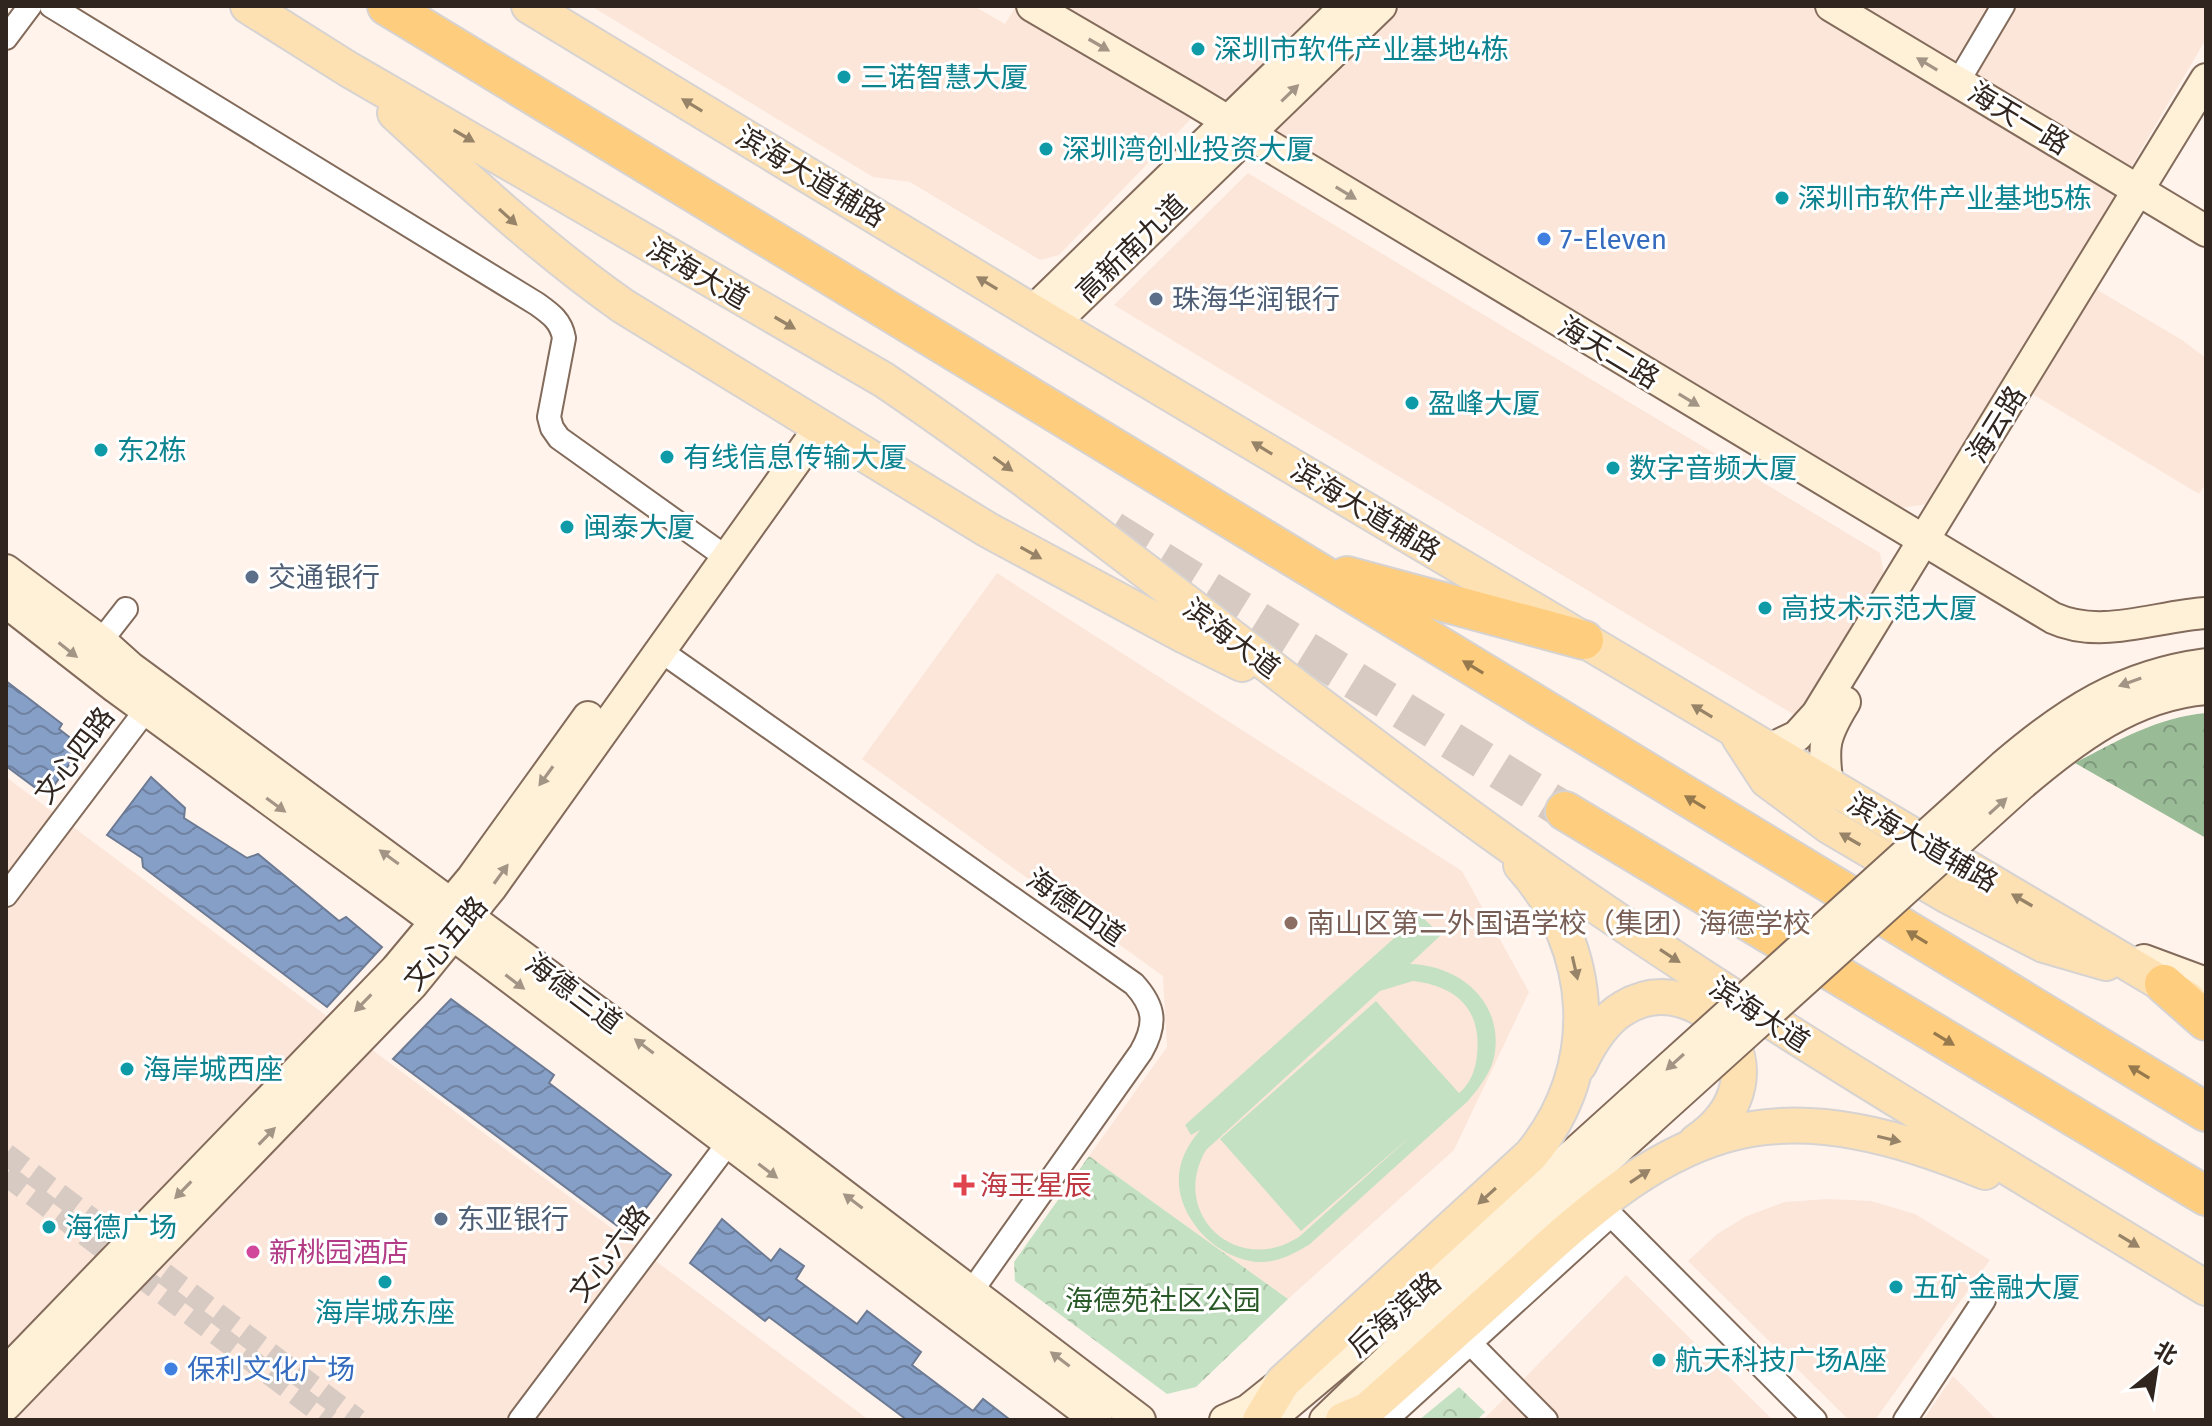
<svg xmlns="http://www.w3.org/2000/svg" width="2212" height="1426" font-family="'Fira Sans','Noto Sans SC',sans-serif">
<defs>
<pattern id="forest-crowns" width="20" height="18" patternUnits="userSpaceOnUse" patternTransform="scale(2)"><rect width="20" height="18" fill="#99bb96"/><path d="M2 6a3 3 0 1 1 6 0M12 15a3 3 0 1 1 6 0" fill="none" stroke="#7d987a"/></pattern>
<pattern id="park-crowns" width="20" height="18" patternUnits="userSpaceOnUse" patternTransform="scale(2)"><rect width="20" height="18" fill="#c5e1c3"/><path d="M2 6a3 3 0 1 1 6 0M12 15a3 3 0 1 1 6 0" fill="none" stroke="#aac1a7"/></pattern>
<pattern id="water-waves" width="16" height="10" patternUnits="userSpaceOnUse" patternTransform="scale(2)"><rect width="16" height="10" fill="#869fc6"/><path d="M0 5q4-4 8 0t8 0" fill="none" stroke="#6e81a0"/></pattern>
</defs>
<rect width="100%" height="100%" fill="#fff3ec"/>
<g fill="#fce6d9">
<polygon points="591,6 974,6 1005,24 1016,6 2206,6 2206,39 2069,273 2182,340 2206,358 2206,483 2199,494 2004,377 1928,504 1900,508 1215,94 1059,255 1040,260 910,182 873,177"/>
<polygon points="1248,173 1880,553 1884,574 1798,717 1114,305"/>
<polygon points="997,573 1462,871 1529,992 1454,1150 1288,1299 1089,1156 1167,1047 1163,976 862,759"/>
<polygon points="6,777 869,1420 6,1420"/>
<polygon points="1828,1199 1871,1201 1915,1214 1990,1260 1875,1420 1849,1420 1688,1261 1717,1234 1747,1216 1785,1202"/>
<polygon points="1626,1275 1773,1420 1483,1420"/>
<polygon points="1953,1376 1997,1420 1923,1420"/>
</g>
<path fill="url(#forest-crowns)" d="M2206,713V838L2075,763C2117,741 2158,717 2206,713Z"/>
<g fill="url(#park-crowns)">
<polygon points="1089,1156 1288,1299 1196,1387 1167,1394 1015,1281 1014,1262"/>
<polygon points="1459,1387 1485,1412 1477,1420 1419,1420"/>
</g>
<path fill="#c5e1c3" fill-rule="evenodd" d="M1420,915L1441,935L1410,964C1457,965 1502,999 1495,1052C1493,1070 1480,1087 1468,1101L1310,1244C1294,1254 1277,1263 1258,1262C1214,1259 1171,1212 1180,1168C1183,1153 1191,1141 1200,1130L1191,1135L1185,1125ZM1413,981C1456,986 1482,1009 1477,1055C1476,1068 1470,1085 1459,1093L1376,1001L1220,1139L1301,1231L1411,1136L1300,1236C1239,1278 1168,1215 1206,1150L1380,991Z"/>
<g fill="url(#water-waves)" stroke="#6c7a94" stroke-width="2">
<polygon points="6,681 62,724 59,729 82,747 50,791 37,789 6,766"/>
<polygon points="151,777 185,808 184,818 247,858 258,854 339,921 346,917 382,947 327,1007 143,867 142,858 107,835"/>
<polygon points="451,999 554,1075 549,1083 671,1175 627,1233 393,1059"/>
<polygon points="722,1219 771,1261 780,1249 804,1266 796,1279 857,1324 867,1311 921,1352 912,1365 973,1411 983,1399 1009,1419 907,1420 769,1317 765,1321 690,1263"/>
</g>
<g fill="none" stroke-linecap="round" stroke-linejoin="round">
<g stroke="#d6cac3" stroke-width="22" stroke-dasharray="22 11" stroke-linecap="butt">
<polyline points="6,1154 358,1420"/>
<polyline points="6,1175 330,1420"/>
</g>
<polyline stroke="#d6cac3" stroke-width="38" stroke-dasharray="38 19" stroke-linecap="butt" points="1112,530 1565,811"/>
<defs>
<g id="street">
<path d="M51,6L537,304C551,314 561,321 564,338L549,417L552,428L559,438L727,558"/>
<polyline points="6,38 30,6"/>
<polyline points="1958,82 2003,6"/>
<polyline points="101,641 126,609"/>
<path d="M661,651L1134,984C1155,1007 1157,1024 1141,1052L964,1302"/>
<polyline points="6,895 155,698"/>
<polyline points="1470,1343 1546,1420"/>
<polyline points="520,1420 738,1130"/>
<polyline points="1386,1420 1611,1215 1815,1420"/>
<polyline points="1905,1420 1984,1300"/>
</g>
<g id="secondary">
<path d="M1032,6L1193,100L2053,618C2101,640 2156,616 2206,613"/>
<polyline points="1831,6 2206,231"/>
<polyline points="1033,311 1346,6"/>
<polyline points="1053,324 1381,6"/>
<polyline points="6,570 101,641 130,667 774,1142 1140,1420"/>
<polyline points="6,602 115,687 412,904 1097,1420"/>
<polyline points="1768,750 1797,736 1817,714 2206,79"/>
<path d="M1828,786C1822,746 1824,736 1845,702"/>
<polyline points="2144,960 2206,983"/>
<polyline points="6,1372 396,969 472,878 588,717"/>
<polyline points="6,1405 412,985 491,888 820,427"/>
<polyline points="1225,1420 1248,1410 1278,1386"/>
<polyline points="1269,1420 1414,1298 1631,1102"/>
<polyline points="1325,1420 1449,1301 1649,1121"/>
</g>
<g id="primary">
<path d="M248,6L348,69L884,380C1093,522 1287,686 1492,833C1721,998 1965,1141 2206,1288"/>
<polyline points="529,6 1053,324 2188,999"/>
<path d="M395,113C469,181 541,248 623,306L988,530L1185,636L1242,664"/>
<polyline points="1739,737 1767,780 1829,826 1948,896 2044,945 2106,963"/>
<path d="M1579,1065C1589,1044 1603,1020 1624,1008C1700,962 1796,1073 1696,1142"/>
<path d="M1260,1420L1283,1382L1531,1155C1603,1068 1596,948 1521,865"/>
<path d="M1343,1420L1367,1410C1414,1369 1460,1327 1507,1285C1571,1227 1639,1160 1725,1135C1811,1110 1905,1139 1985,1172"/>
</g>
<g id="highway">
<polyline points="387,6 2206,1112"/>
<polyline points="1347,576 1584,640"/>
<polyline points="1565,811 2206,1196"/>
<polyline points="2164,984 2206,1021"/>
</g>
</defs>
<use href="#street" stroke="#836b5b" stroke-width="26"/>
<use href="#secondary" stroke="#836b5b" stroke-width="34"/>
<use href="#primary" stroke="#d6d3d2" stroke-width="38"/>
<use href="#highway" stroke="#d6d3d2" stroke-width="42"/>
<use href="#street" stroke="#fff" stroke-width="22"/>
<use href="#secondary" stroke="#fff0d8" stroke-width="30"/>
<use href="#primary" stroke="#fee1b2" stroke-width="34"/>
<use href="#highway" stroke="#fecd7e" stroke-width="38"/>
<defs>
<g id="secondary-bridge">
<path d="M1631,1102L2003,766C2066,712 2122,675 2206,664"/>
<path d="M1649,1121L2021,785C2075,739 2133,695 2206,689"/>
</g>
</defs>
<use href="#secondary-bridge" stroke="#836b5b" stroke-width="34" stroke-linecap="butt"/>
<use href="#secondary-bridge" stroke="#fff0d8" stroke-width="30"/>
</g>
<defs><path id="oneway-solid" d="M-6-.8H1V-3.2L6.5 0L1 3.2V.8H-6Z" transform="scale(2)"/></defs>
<g fill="#a29585">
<use href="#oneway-solid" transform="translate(1099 45) rotate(30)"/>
<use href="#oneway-solid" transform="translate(1927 64) rotate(-149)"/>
<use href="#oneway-solid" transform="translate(1290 93) rotate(-44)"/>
<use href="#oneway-solid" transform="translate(1346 193) rotate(31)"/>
<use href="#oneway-solid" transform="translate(1689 400) rotate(31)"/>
<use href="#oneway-solid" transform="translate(68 650) rotate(38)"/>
<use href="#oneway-solid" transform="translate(2130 682) rotate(160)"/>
<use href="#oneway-solid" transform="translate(546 776) rotate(126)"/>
<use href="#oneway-solid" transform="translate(276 805) rotate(36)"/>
<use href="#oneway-solid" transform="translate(1998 806) rotate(-42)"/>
<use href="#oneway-solid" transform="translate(389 857) rotate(-144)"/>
<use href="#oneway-solid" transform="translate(501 874) rotate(-54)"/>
<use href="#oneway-solid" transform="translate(515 982) rotate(37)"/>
<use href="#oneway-solid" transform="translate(363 1003) rotate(134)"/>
<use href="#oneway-solid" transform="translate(644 1046) rotate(-143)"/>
<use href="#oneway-solid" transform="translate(1675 1062) rotate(138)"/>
<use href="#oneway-solid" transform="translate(267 1136) rotate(-46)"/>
<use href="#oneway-solid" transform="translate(768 1171) rotate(37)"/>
<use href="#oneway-solid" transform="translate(183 1190) rotate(134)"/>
<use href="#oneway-solid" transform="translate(853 1201) rotate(-143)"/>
<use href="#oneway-solid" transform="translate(1060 1359) rotate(-143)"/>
</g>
<g fill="#978368">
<use href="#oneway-solid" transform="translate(692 105) rotate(-149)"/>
<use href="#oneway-solid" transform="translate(464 136) rotate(30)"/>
<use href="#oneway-solid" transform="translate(508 217) rotate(42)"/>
<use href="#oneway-solid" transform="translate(987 283) rotate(-149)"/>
<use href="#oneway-solid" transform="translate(785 323) rotate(30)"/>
<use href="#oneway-solid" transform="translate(1262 448) rotate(-149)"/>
<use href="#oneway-solid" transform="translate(1003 464) rotate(36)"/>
<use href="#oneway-solid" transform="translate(1031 553) rotate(29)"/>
<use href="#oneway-solid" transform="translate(1702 711) rotate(-149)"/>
<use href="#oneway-solid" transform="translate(1850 839) rotate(-150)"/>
<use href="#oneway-solid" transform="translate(2022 900) rotate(-150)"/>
<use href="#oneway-solid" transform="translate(1670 956) rotate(33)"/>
<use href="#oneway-solid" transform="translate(1575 968) rotate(77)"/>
<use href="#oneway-solid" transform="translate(1889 1139) rotate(13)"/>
<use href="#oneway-solid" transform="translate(1640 1176) rotate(-33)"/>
<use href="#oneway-solid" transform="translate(1487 1196) rotate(138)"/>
<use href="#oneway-solid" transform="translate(2129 1241) rotate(31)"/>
</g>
<g fill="#97794e">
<use href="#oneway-solid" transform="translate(1473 667) rotate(-149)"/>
<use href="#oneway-solid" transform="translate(1695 802) rotate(-149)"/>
<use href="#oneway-solid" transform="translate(1917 937) rotate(-149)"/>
<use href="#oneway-solid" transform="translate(1944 1039) rotate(31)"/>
<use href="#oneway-solid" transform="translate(2139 1072) rotate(-149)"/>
</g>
<g fill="#0f9aa8" stroke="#fff" stroke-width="3">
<circle cx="1198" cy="49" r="8"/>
<circle cx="844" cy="77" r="8"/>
<circle cx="1046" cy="149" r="8"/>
<circle cx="1782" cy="198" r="8"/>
<circle cx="1412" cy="403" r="8"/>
<circle cx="101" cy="450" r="8"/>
<circle cx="667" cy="457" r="8"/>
<circle cx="1613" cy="468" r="8"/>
<circle cx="567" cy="527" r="8"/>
<circle cx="1765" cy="608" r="8"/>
<circle cx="127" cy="1069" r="8"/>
<circle cx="49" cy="1227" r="8"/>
<circle cx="385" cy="1282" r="8"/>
<circle cx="1896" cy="1287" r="8"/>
<circle cx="1659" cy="1360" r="8"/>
</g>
<g fill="#3f7fe0" stroke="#fff" stroke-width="3">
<circle cx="1544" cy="239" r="8"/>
<circle cx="171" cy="1369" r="8"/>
</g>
<g fill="#5c6f8a" stroke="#fff" stroke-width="3">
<circle cx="1156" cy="299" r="8"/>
<circle cx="252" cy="577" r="8"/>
<circle cx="441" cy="1219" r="8"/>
</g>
<circle fill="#8d6e63" stroke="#fff" stroke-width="3" cx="1291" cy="923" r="8"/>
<path fill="#e0444e" stroke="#fff" stroke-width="3" d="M960 1173h8v8h8v8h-8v8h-8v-8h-8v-8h8z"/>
<circle fill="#d1479c" stroke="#fff" stroke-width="3" cx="253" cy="1252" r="8"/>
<g text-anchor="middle" stroke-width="6" stroke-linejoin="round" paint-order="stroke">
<g font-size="28" fill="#0d838f" stroke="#fff" text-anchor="start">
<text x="1214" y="59">深圳市软件产业基地4栋</text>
<text x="860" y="87">三诺智慧大厦</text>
<text x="1062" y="159">深圳湾创业投资大厦</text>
<text x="1798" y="208">深圳市软件产业基地5栋</text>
<text x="1428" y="413">盈峰大厦</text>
<text x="117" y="460">东2栋</text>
<text x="683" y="467">有线信息传输大厦</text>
<text x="1629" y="478">数字音频大厦</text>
<text x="583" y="537">闽泰大厦</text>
<text x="1781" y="618">高技术示范大厦</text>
<text x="143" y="1079">海岸城西座</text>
<text x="65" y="1237">海德广场</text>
<text x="1912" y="1297">五矿金融大厦</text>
<text x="385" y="1322" text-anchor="middle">海岸城东座</text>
<text x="1675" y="1370">航天科技广场A座</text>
</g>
<g font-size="28" fill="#30251f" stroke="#fff">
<text transform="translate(2019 118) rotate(31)" y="10">海天一路</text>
<text transform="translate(811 176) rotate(31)" y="10">滨海大道辅路</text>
<text transform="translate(1131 248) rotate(-44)" y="10">高新南九道</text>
<text transform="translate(698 273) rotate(30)" y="10">滨海大道</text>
<text transform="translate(1609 352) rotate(31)" y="10">海天二路</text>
<text transform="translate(1996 424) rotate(-58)" y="10">海云路</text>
<text transform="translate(1366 510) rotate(31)" y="10">滨海大道辅路</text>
<text transform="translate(1232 638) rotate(37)" y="10">滨海大道</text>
<text transform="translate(74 755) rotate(-53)" y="10">文心四路</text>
<text transform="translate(1923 842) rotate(30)" y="10">滨海大道辅路</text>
<text transform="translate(1076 907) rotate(35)" y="10">海德四道</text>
<text transform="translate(445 943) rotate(-50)" y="10">文心五路</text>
<text transform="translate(574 993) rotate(37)" y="10">海德三道</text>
<text transform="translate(1760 1014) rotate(33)" y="10">滨海大道</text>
<text transform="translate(609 1253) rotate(-53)" y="10">文心六路</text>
<text transform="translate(1394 1314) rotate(-41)" y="10">后海滨路</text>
</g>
<g font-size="28" fill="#366cbe" stroke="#fff" text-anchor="start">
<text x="1560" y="249">7-Eleven</text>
<text x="187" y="1379">保利文化广场</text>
</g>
<g font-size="28" fill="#4e5e75" stroke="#fff" text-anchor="start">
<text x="1172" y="309">珠海华润银行</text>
<text x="268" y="587">交通银行</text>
<text x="457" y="1229">东亚银行</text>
</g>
<g font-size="28" fill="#785e54" stroke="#fff" text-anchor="start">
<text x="1307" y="933">南山区第二外国语学校（集团）海德学校</text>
</g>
<g font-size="28" fill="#be3a42" stroke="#fff" text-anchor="start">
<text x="980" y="1195">海王星辰</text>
</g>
<g font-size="28" fill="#b23c85" stroke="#fff" text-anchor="start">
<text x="269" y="1262">新桃园酒店</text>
</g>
<g font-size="28" fill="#2a5928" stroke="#fff">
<text x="1163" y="1310">海德苑社区公园</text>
</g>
</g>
<rect width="2212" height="1426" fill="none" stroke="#30251f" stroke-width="16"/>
<g transform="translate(2156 1370) rotate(30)" stroke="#ffffff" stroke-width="6" paint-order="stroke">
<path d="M0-6L14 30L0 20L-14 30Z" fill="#30251f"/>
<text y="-12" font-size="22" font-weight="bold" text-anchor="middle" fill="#30251f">北</text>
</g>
</svg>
